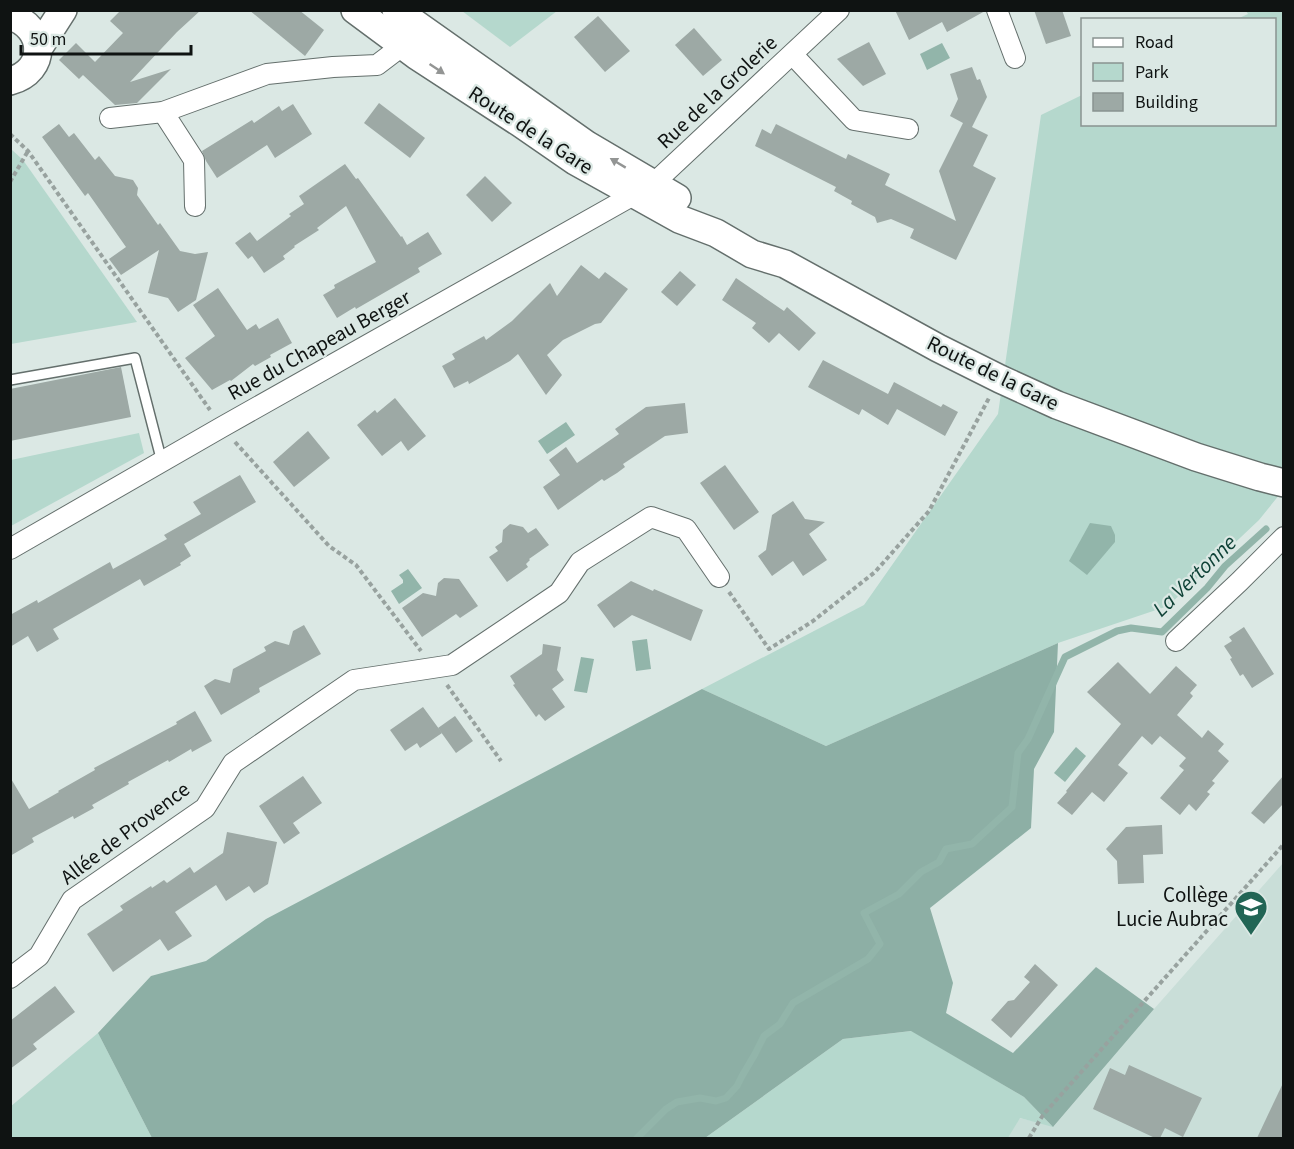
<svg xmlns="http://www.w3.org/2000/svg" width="1294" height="1149" font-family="'Source Sans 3',sans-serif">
<rect width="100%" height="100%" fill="#dbe8e4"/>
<polygon fill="#c9ded8" points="1283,863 1283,1138 1008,1138 1019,1118 1054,1126 1154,1009"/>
<g fill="#b5d8cd">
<polygon points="462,11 557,11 510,47"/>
<polygon points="1246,11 1283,11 1284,489 1259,520 1168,606 1058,643 826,746 702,689 864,605 998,414 1041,115 1082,95 1082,124 1274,124 1274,20 1237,19 1248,14"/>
<polygon points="11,149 23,160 137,322 11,344"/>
<polygon points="139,433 144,453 11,526 11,460"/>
<polygon points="912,1031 1024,1097 1053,1127 1020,1118 1008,1138 705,1138 843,1039"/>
<polygon points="98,1033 152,1138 11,1138 10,1107"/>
</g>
<polygon fill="#8dafa5" points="1058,643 1054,732 1034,769 1031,828 930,908 953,983 946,1013 1013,1053 1096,967 1154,1009 1053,1127 1024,1097 911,1031 843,1039 705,1138 152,1138 98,1033 151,976 206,961 266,919 702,689 826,746"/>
<g fill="#92b5aa">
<polygon points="942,43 950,58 927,70 920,54"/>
<polygon points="566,422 575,435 547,454 538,441"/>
<polygon points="1090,523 1111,526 1115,535 1115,542 1087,575 1069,561"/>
<polygon points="408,569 422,588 399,604 391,591 403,583 403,580 399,575"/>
<polygon points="647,639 651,669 636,671 632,641"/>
<polygon points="581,657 594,659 587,693 574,691"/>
<polygon points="1076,747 1086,756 1065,782 1054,773"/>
</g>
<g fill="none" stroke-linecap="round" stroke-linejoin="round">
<polyline stroke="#92b5aa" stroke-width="7" points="637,1138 666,1109 677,1102 700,1098 716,1101 726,1098 737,1086 742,1076 755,1054 764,1036 780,1024 793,1003 868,959 880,944 864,913 899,894 921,872 939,862 946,849 972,844 1012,807 1018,753 1028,739 1065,657 1117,631 1131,628 1162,632 1207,588 1225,566 1266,529"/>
</g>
<g fill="#9da9a5">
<polygon points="121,10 201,10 177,32 130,82 171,69 137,103 115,105 83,75 79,79 59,60 76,43 95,62 123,33 110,21"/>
<polygon points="249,10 299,10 324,30 305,56"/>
<polygon points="895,10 985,10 985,11 947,32 942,22 909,40"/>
<polygon points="1034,10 1062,10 1071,36 1046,44"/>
<polygon points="598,16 630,51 605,72 574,37"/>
<polygon points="694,28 722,60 703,76 675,45"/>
<polygon points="869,42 886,74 863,86 837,59"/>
<polygon points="972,67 977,80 980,79 987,97 972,127 988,135 973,166 996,178 956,260 910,238 914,229 891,219 877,223 875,217 851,204 852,201 834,191 836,187 755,146 762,129 771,134 776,124 846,159 848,154 890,174 885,185 956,221 939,171 963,123 950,116 958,99 950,74"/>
<polygon points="379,103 425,138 410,158 364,123"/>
<polygon points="293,104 312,134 275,158 267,145 217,178 206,161 202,151 252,120 254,123 279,106 282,111"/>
<polygon points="59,124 69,137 74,133 95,160 99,156 115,176 133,180 138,188 137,195 158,225 160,223 180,251 195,254 208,252 196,300 178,312 168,298 148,293 159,250 121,275 109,259 126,247 88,193 85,196 42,137"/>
<polygon points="345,164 356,179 358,178 401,237 402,236 407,245 428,232 442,254 418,268 420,272 356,309 355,307 337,318 323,295 335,288 334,285 376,262 346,206 317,228 319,230 294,246 295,247 283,256 285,259 264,273 252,256 248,259 235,243 250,232 257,241 291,216 289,214 304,204 299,196"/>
<polygon points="485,176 512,203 492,222 466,195"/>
<polygon points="581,265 599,279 605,272 628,289 601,323 595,324 563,340 547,355 562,375 546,395 518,354 510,361 469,384 468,381 454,388 442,366 455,359 452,354 484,336 486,340 512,321 550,283 557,296"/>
<polygon points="680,271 696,285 677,306 661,292"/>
<polygon points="736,278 784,311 787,307 816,333 799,351 779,333 769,343 752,328 756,323 722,300"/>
<polygon points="218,288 247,330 256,324 259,329 278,318 292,343 270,355 271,357 255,366 253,364 231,381 230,380 212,390 185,358 215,336 193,305"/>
<polygon points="823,360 888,394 894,382 941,407 943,404 958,412 945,436 897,409 888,425 862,409 859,415 808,387"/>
<polygon points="121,367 131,417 10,441 10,389"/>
<polygon points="395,398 426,436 408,451 401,441 382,456 357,425 375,410 377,413"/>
<polygon points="685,403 688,433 665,436 623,464 625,467 617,473 604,481 602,479 558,510 543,487 560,475 549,460 566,447 577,463 619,434 615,429 646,407"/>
<polygon points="308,431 330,458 294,487 273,462"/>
<polygon points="725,465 759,512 734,530 700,483"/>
<polygon points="240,475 256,502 184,544 191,556 180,563 181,565 144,586 140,579 53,629 59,639 37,652 28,636 10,647 10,615 37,600 38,603 110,562 113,569 167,539 164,535 201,514 193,502"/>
<polygon points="793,501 805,519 825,522 809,534 827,560 803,576 793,561 772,576 758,556 766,550 772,515"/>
<polygon points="510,524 523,527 528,533 536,528 549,545 529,559 530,560 526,564 528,567 507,582 489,557 498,551 495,547 502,542 503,530"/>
<polygon points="444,578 459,579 478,606 460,618 456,614 422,637 402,608 423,593 436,596 438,583"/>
<polygon points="631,581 653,591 654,589 703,610 691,641 632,615 614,628 597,605"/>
<polygon points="304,625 321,654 259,688 260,692 221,715 204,686 215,679 230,683 233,669 266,651 264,647 275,641 289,645 293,631"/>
<polygon points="1244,627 1274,674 1252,688 1243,674 1240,676 1230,659 1232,658 1224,646 1232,641 1229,637"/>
<polygon points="543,644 561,647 557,670 564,680 552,689 565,707 545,721 539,714 536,717 513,685 515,684 510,676 542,654"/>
<polygon points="1118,662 1150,694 1176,666 1197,685 1190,693 1193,696 1177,715 1202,738 1208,730 1224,744 1218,751 1229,761 1212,781 1215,783 1207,792 1210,794 1196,811 1189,804 1180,815 1160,798 1184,770 1179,766 1186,758 1160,736 1152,745 1142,736 1118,765 1128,773 1104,802 1092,792 1072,815 1057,803 1067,792 1066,791 1121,724 1087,692"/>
<polygon points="423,707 442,733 420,748 417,743 405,751 390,730"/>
<polygon points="195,711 212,741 192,752 191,749 169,762 168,760 128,782 129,784 92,805 94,808 74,819 73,816 32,838 34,842 10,856 10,777 29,809 59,792 58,791 95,770 94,768 177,724 176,722"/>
<polygon points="455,716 473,741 456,753 438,728"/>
<polygon points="1284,775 1284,803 1264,824 1251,813"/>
<polygon points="303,776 322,803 293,823 300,833 284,844 259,806"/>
<polygon points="1162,825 1163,854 1143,855 1144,883 1118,884 1117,861 1106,849 1126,827"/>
<polygon points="227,832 277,842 268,884 254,893 249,886 226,901 216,885 175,912 192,936 168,951 160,939 113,972 87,934 123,910 120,906 151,886 152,888 164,880 167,883 190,867 194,873 223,853"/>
<polygon points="1035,964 1058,985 1011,1038 991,1020 1008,1001 1014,1000 1030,982 1024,977"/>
<polygon points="55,986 75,1012 33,1044 37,1049 10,1069 10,1021"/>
<polygon points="1129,1065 1202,1098 1183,1137 1165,1128 1160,1138 1155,1138 1093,1109 1110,1068 1125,1075"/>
<polygon points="1284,1081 1284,1138 1257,1138"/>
</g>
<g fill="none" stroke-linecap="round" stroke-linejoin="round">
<defs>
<polyline id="lane" points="10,380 135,358 162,462"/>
<g id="street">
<polyline points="997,10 1015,58"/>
<polyline points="793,55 854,120 908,129"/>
<polyline points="163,112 194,160 195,206"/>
<polyline points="110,118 163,112 267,74 333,67 377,65 402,46"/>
<polyline points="10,549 222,427 653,184 839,10"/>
<polyline points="1176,641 1239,582 1284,537"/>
<polyline points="10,978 39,956 72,900 205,808 233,763 354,680 452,665 559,593 580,562 651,517 686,529 719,577"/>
</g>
<g id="secondary">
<polyline points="355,10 417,56 520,123 575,161 679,219 716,233 752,254 785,264 938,348 1000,379 1057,405 1196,457 1260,477 1284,483"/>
<polyline points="396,10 587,145 677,198"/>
<path d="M10,16C46,27 48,71 10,81"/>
<polyline points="38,49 63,10"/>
</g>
</defs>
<use href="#lane" stroke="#646f6c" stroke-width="12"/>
<use href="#street" stroke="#646f6c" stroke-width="22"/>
<use href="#secondary" stroke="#646f6c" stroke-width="30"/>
<g stroke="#98a29f" stroke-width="4" stroke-dasharray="4.5 3" stroke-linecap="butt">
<polyline points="10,134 28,151 210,410"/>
<polyline points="10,182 28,151"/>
<polyline points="235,442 329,546 356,565 421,651"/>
<polyline points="729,592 769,649 813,621 875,572 929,511 989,398"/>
<polyline points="447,685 501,761"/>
<polyline points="1029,1138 1043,1115 1284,844"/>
</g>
<use href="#lane" stroke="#fff" stroke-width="9"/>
<use href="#street" stroke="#fff" stroke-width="20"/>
<use href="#secondary" stroke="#fff" stroke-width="27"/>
</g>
<defs><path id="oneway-solid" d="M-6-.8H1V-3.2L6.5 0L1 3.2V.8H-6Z" transform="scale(1.5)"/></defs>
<g fill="#939594">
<use href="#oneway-solid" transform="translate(437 69) rotate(34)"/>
<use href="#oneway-solid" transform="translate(618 163) rotate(-149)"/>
</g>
<defs>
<symbol id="school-pin" viewBox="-11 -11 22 30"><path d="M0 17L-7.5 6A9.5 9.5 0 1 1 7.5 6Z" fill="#226555" stroke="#dbe8e4"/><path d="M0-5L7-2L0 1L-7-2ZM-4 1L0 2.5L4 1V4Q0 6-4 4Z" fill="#fff"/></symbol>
</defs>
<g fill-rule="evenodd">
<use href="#school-pin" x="1232" y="888" width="38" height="52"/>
</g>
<g text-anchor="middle" stroke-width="4.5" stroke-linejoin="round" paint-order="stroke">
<g font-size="21" fill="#0f1312" stroke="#dbe8e4">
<text transform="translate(717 92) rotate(-43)" y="7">Rue de la Grolerie</text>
<text transform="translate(531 130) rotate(33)" y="7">Route de la Gare</text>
<text transform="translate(319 345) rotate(-29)" y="7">Rue du Chapeau Berger</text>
<text transform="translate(993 373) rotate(26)" y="7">Route de la Gare</text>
<text transform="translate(125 833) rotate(-37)" y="7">Allée de Provence</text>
</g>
<g font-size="21" fill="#0f1312" stroke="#dbe8e4" text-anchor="end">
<text x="1228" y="902">Collège<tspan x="1228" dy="24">Lucie Aubrac</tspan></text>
</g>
<g font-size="22" font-style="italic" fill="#0f4237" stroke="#dbe8e4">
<text transform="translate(1194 575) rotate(-44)" y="8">La Vertonne</text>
</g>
</g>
<rect width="1294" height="1149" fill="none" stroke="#0f1312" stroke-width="24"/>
<rect x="1081" y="18" width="195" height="108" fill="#dbe8e4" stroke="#899390" stroke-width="1.5"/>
<rect x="1093" y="38" width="30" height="9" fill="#ffffff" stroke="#899390" stroke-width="1.5"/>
<text x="1135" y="48" font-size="18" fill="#0f1312">Road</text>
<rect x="1093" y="63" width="30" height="18" fill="#b5d8cd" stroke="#899390" stroke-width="1.5"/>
<text x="1135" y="78" font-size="18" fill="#0f1312">Park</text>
<rect x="1093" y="93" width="30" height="18" fill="#9da9a5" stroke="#899390" stroke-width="1.5"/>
<text x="1135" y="108" font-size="18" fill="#0f1312">Building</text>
<path d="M21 45v9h170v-9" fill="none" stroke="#0f1312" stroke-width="3"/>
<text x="30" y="45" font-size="18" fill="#0f1312" stroke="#dbe8e4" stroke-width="4.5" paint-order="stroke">50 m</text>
</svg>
